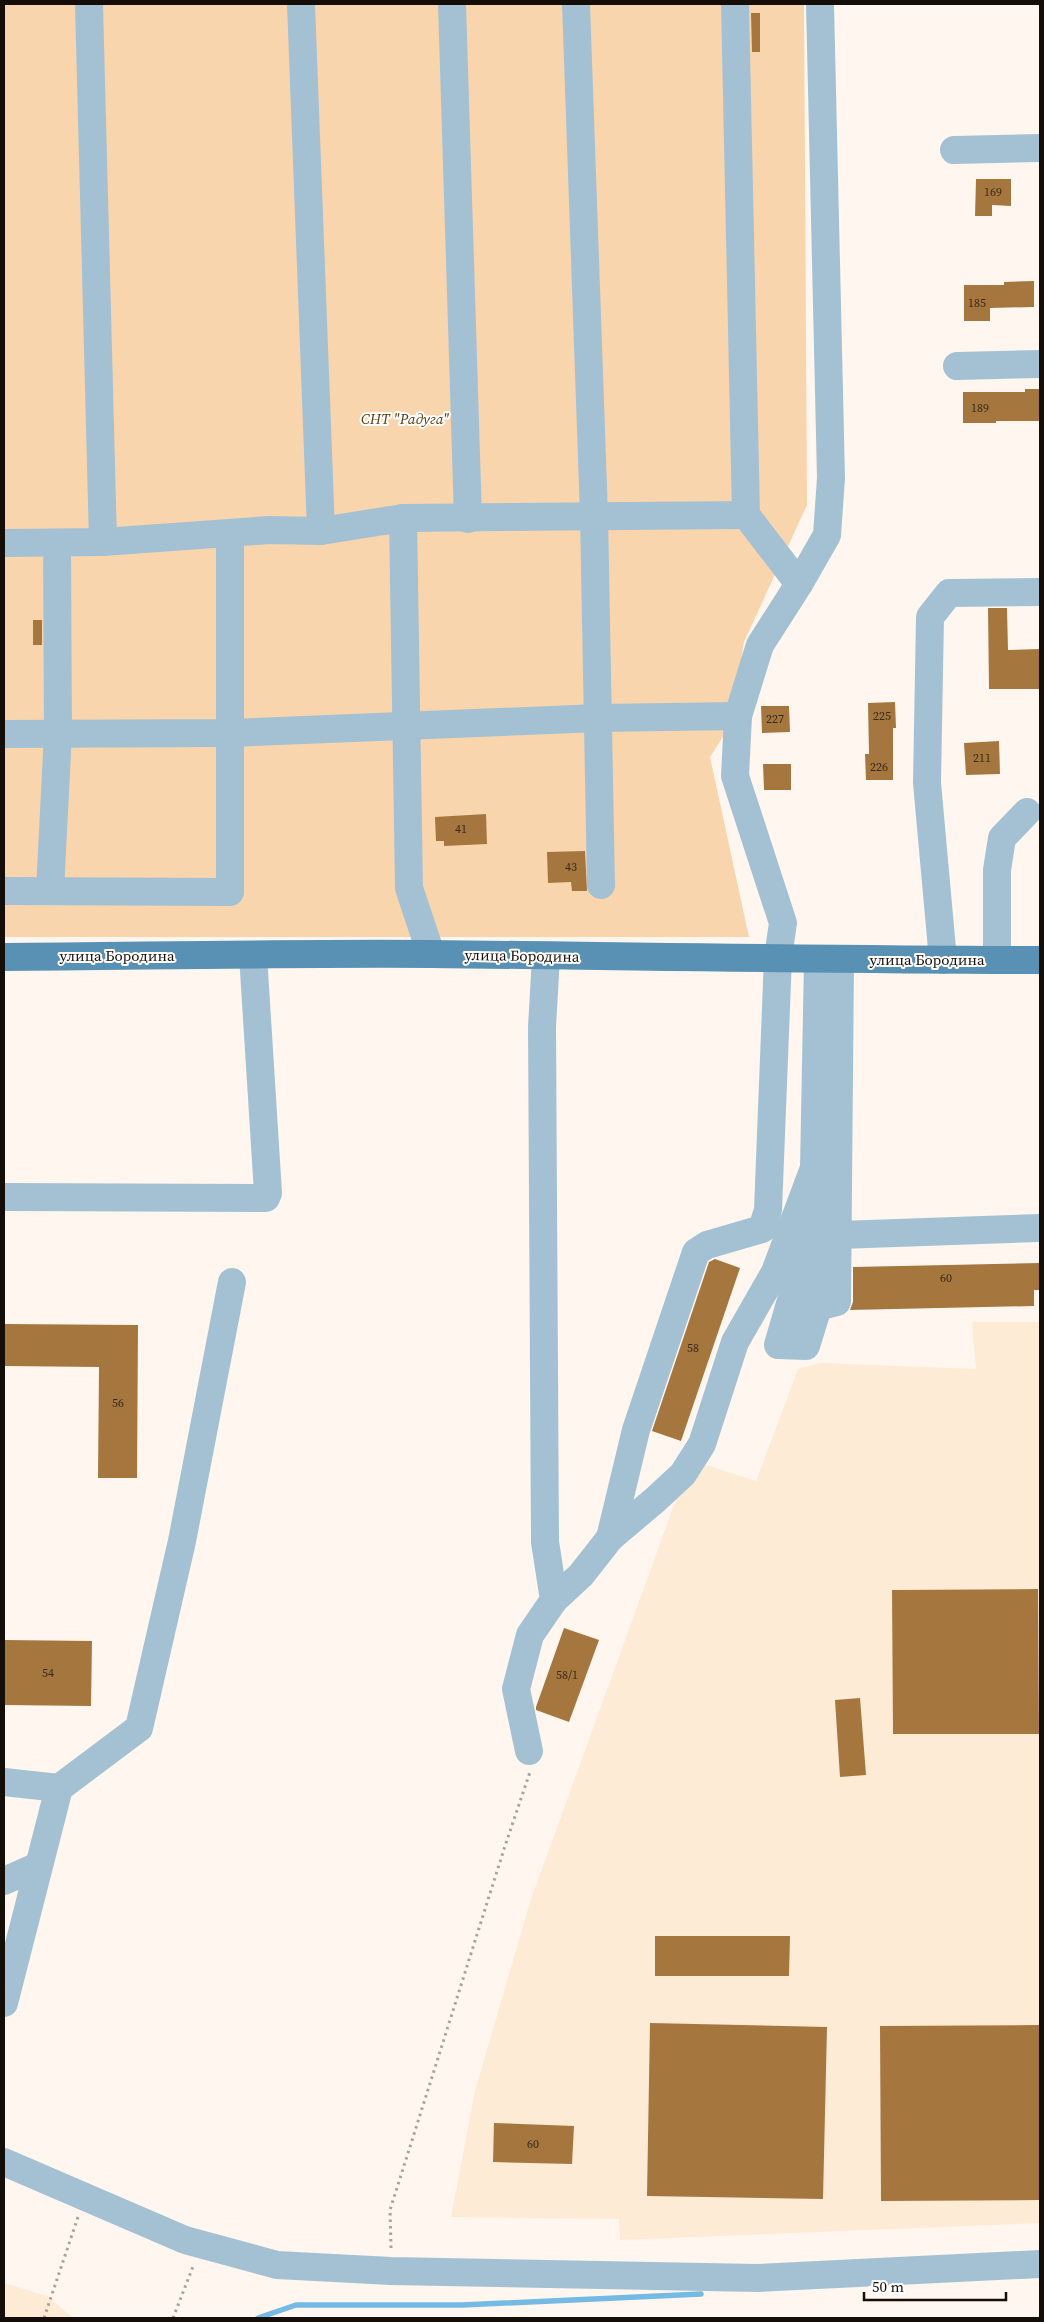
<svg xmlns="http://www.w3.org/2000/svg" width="1044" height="2322" font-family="'Source Serif 4',serif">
<rect width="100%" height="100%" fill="#fff7ef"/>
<g fill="#feebd5">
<polygon points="972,1322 1040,1322 1040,2223 620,2240 619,2219 451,2217 475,2091 530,1902 674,1505 694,1461 756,1481 798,1369 820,1363 976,1369"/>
<polygon points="4,2283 47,2296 73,2318 4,2318"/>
</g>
<polygon fill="#f9d5ad" points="4,4 804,4 807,505 744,642 731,724 710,757 749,937 4,937"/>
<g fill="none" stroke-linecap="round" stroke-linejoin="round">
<polyline stroke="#74bae4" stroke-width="5.5" points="258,2318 296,2305 462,2305 701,2294"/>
</g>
<g fill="#a5773f">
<polygon points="751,13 760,13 760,52 752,52"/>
<polygon points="976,179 1011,179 1011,206 992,205 992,216 975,216"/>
<polygon points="1034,281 1034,307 990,308 990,321 964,321 964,285 1004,285 1004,282"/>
<polygon points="1025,389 1040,389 1040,421 996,421 996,423 963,423 963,392 1025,392"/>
<polygon points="988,608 1007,608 1008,650 1040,649 1040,689 989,689"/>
<rect x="33" y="620" width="9" height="25"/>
<polygon points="895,702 896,728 893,728 893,780 866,780 865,754 869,754 868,703"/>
<polygon points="761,706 789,706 790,732 762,733"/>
<polygon points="999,741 1000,774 966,775 964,743"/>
<polygon points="763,764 791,764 791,790 764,790"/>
<polygon points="486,814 487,844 444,846 444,841 436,841 435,817"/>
<polygon points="585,851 587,891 572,891 571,882 548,883 547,852"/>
<polygon points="715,1259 740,1268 681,1441 652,1431 709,1262"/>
<polygon points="1040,1263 1040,1290 1034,1290 1034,1306 850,1310 853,1302 853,1267"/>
<polygon points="4,1324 138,1325 137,1478 98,1478 99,1367 4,1366"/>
<polygon points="1038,1589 1039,1734 893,1734 892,1590"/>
<polygon points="564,1628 599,1640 569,1722 536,1710 536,1707"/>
<polygon points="4,1640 92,1641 91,1706 4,1705"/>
<polygon points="860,1698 866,1775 840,1777 835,1700"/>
<polygon points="655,1936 790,1936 789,1976 655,1976"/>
<polygon points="650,2023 827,2027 823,2199 647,2196"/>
<polygon points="1040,2025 1040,2200 881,2201 880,2026"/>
<polygon points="494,2123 574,2126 572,2164 493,2162"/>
</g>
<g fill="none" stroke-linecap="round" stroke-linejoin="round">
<g stroke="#aaa39b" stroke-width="3" stroke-dasharray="2.5 4" stroke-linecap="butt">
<polyline points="391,2248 390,2210 505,1846 530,1772"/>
<polyline points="44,2318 78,2217"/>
<polyline points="173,2318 194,2264"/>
</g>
<g stroke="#a4c1d4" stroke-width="28">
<polyline points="89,4 103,542"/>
<polyline points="301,4 321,531"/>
<polyline points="452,4 468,519"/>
<polyline points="576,4 594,515 601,885"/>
<polyline points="735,4 746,515 799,584"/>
<polyline points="954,150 1040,148"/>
<polyline points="957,366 1040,364"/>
<polyline points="403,518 409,888 431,954"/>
<polyline points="4,543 103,542 270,530 321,531 403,518 746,515"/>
<polyline points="4,734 230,733 599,718 738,716"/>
<polyline points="4,891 230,892 230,533"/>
<polyline points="50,891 58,733 57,543"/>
<polyline points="818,960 814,1168 818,1307 837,1302 840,960"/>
<polyline points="943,960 927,783 930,617 949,593 1040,592"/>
<polyline points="997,960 997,870 1002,838 1027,812"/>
<polyline points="814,1168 775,1272 735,1342 702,1444 683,1474 655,1500 610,1538 636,1430 696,1252 707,1245 762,1229 768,1210 778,957 783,923 735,776 738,716 760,645 799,584 827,535 831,478 820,4"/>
<polyline points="4,1197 266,1198 268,1193 253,955"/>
<polyline points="839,1235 1040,1228"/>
<polyline points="809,1238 778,1345 806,1346 818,1307"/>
<polyline points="554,1600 581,1575 610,1538"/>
<polyline points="529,1751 516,1689 530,1635 554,1600 545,1542 542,1027 546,957"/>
<polyline points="4,1782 59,1788"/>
<polyline points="4,1881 38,1866"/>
<polyline points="4,2003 59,1788 139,1728 182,1541 232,1282"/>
<polyline points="4,2162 185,2240 277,2265 391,2271 758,2278 1040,2264"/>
</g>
<path stroke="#5891b3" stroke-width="28" d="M4,957C146,956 289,953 431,954C634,956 837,960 1040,960"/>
</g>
<g text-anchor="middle" stroke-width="4" stroke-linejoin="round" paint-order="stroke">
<g font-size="12" fill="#392816">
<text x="993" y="196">169</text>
<text x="977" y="307">185</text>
<text x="980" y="412">189</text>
<text x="882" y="720">225</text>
<text x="775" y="723">227</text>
<text x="982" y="762">211</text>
<text x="879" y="771">226</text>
<text x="461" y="833">41</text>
<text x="571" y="871">43</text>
<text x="946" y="1282">60</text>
<text x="693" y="1352">58</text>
<text x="118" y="1407">56</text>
<text x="48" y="1677">54</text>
<text x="567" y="1679">58/1</text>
<text x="533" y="2148">60</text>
</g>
<g font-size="15" font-style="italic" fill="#5b3a0d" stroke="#fff">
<text x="405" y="424">СНТ "Радуга"</text>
</g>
<g font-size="15" fill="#150e08" stroke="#fff">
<text x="117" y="961">улица Бородина</text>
<text transform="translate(522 956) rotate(1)" y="5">улица Бородина</text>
<text x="927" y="965">улица Бородина</text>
</g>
</g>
<rect width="1044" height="2322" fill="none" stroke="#150e08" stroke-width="10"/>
<path d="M864 2292v8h142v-8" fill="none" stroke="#150e08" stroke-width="2.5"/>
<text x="872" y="2292" font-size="15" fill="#150e08" stroke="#ffffff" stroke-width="4" paint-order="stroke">50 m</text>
</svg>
